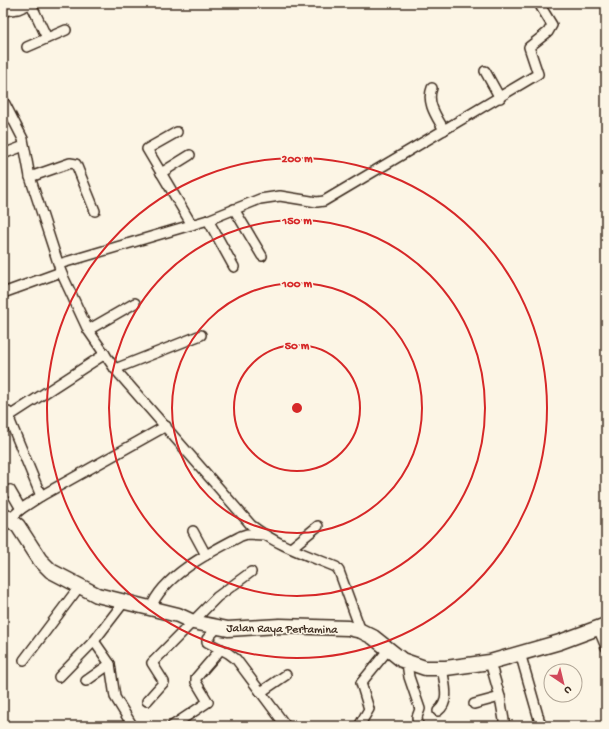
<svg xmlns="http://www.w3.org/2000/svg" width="609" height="729" font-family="'Gochi Hand',sans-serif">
<rect width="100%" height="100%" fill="#fcf5e5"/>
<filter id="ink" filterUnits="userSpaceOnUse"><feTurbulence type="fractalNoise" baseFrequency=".025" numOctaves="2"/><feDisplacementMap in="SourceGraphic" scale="8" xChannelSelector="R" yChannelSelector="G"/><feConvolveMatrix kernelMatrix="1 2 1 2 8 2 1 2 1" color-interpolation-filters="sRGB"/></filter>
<g filter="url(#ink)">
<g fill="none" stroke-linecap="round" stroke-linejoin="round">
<defs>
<g id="minor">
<polyline points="31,4 47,38"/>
<polyline points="3,11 18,9 32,3"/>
<polyline points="27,47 66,30"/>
<polyline points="485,71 500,98"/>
<path d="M432,88C426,103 437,117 444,130"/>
<path d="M3,100L23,139L30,177L61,272L88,330L115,369L251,525C276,545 307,555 336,567L339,571L361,631"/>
<polyline points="177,132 147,149 192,225"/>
<polyline points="3,154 24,146"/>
<polyline points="161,173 190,155"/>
<polyline points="30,177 70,163 76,164 95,211"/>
<polyline points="234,209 262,256"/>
<polyline points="208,220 234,267"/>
<polyline points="59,264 208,220 260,199 280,196 317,202 324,201 538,74 529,47 548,32 552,25 541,7"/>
<polyline points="3,293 61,272"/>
<polyline points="88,330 135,303"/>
<polyline points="115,369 201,335"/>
<polyline points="3,415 8,412 11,415"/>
<polyline points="3,493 10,490 21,509"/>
<polyline points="41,496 10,421 11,415 105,354"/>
<polyline points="3,525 21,509 41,496 166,426"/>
<polyline points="193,531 206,555"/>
<polyline points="291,548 318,526"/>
<path d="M151,608C162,576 212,551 241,536L247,534L264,535"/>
<polyline points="218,627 207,639 207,642 228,653 236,659 286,726"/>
<polyline points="598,628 606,647"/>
<polyline points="94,641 110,664 115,697 132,725"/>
<polyline points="520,653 541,726"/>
<polyline points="24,660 79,587"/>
<polyline points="490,662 500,697 505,726"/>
<polyline points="407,663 409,677 420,709 417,717 418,726"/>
<polyline points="59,677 94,641 124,602"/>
<polyline points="86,681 110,664"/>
<polyline points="261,692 286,675"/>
<polyline points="147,701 164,682 152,663 217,597 251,572"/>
<polyline points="474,704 500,697"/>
<path d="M438,711C451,701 444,682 442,668"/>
<polyline points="172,726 208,702 196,682 196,678 221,649"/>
<polyline points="359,726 369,709 361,683 388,650"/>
</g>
<polyline id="primary" points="3,514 18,526 40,560 51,571 97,595 178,615 193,622 228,629 280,626 348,628 361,631 373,637 402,660 425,668 446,668 490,662 560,642 606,625"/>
</defs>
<use href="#minor" stroke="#3b2a1e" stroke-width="12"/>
<use href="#primary" stroke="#3b2a1e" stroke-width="17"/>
<use href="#minor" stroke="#fcf5e5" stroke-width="9"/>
<use href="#primary" stroke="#fcf5e5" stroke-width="14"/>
</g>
</g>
<g fill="none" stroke="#d62828" stroke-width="2">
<circle cx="297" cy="408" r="63"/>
<circle cx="297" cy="408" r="125"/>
<circle cx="297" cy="408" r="188"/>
<circle cx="297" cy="408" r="250"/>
</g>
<g text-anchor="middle" stroke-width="3" stroke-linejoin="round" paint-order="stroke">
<g font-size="12" fill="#3b2a1e" stroke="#fcf5e5">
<text transform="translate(282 628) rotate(1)" y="4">Jalan Raya Pertamina</text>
</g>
</g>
<circle cx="297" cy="408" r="6" fill="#d62828" stroke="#fcf5e5" stroke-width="2"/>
<g font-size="12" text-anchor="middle" font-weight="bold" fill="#d62828" stroke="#fcf5e5" stroke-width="3" stroke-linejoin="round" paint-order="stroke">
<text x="297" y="162">200 m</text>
<text x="297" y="224">150 m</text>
<text x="297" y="287">100 m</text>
<text x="297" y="349">50 m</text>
</g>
<rect width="609" height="729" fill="none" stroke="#fcf5e5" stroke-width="16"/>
<rect x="8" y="8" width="593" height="713" fill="none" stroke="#3b2a1e" stroke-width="1.5" filter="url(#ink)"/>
<g transform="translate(563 683) rotate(145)"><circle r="19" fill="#fcf5e5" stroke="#afa495"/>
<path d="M0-3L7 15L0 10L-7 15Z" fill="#d1495b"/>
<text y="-6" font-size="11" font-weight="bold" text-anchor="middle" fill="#3b2a1e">U</text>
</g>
</svg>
